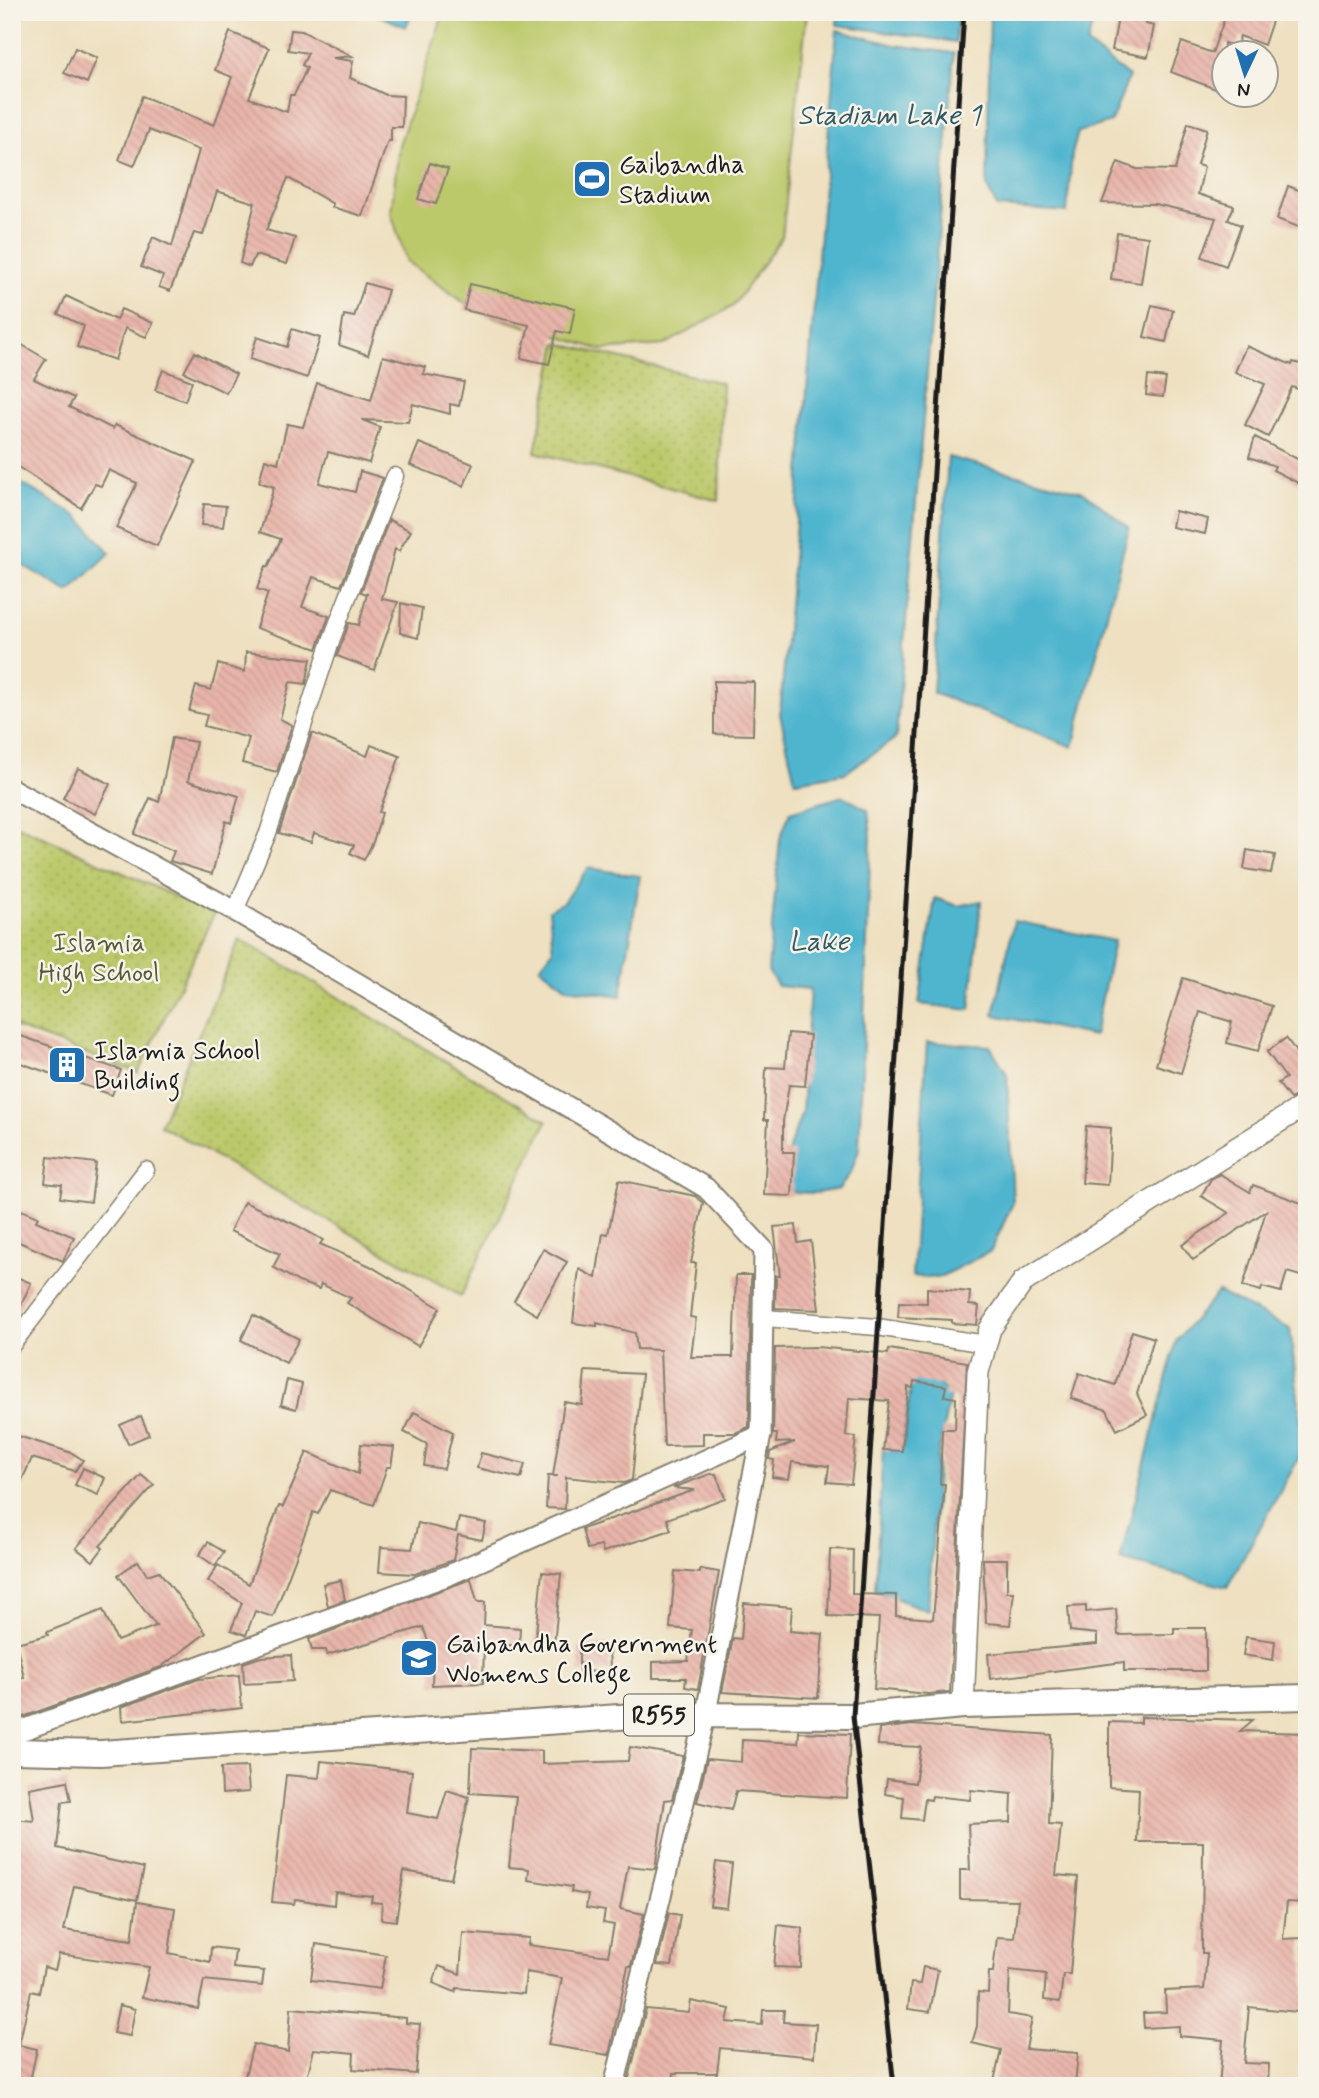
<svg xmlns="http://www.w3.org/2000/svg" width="1319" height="2098" font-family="Mynerve,sans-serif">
<defs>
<pattern id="park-dots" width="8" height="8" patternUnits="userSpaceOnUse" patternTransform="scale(1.75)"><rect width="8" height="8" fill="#bcc96b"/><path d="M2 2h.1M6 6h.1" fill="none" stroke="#a1ac5c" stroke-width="1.8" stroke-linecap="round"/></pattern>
<pattern id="building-back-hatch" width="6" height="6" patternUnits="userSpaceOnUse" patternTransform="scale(1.75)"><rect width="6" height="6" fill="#e9b5aa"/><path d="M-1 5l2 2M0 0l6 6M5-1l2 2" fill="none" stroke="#c79b92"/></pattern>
</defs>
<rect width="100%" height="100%" fill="#f7f3e8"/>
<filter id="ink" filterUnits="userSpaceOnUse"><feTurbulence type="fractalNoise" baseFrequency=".0143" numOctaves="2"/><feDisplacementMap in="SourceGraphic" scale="14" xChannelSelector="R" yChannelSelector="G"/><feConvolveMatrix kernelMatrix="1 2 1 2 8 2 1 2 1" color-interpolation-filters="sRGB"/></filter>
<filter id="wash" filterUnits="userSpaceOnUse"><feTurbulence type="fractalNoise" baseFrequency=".00686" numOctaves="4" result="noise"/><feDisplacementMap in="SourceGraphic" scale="28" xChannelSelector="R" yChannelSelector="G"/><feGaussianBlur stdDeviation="1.57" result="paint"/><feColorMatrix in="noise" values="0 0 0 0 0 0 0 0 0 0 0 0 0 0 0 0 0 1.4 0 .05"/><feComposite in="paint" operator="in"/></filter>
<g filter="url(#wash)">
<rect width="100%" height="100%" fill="#eee0c0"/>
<polygon fill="#bcc96b" stroke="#6c7244" stroke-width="2" points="444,12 807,12 782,237 733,306 664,345 602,350 476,311 407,262 391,213 399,145"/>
<g fill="url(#park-dots)" stroke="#6c7244" stroke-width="2">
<polygon points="557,343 722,383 719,501 535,452"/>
<polygon points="12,823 214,914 138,1073 12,1026"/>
<polygon points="240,939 547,1121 461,1296 160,1125"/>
</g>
<g fill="#50b5cf" stroke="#366876" stroke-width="2">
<polygon points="370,12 412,12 406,27"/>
<polygon points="838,12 957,12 956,42 837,25"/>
<polygon points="990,12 1096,12 1087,44 1129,77 1111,122 1078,132 1072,154 1067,212 997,207 987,187"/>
<polygon points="837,30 895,45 954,53 896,738 845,773 795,781 780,714"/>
<polygon points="948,457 1084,492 1129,528 1073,747 933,693"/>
<polygon points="12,478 79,517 110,553 69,592 12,559"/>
<polygon points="843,796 868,810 871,836 859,1149 851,1172 839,1189 816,1193 787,1192 789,1148 802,1112 810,989 778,986 768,971 780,839 790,812"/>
<polygon points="588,868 640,876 621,996 567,988 540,967 553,950 549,910 563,902"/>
<polygon points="935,898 958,906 981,901 970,1010 919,1004"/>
<polygon points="1014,921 1114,941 1094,1036 994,1015"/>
<polygon points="927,1042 990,1046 1007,1074 1013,1203 991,1251 938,1278 912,1276"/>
<polygon points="1218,1292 1290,1329 1304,1449 1227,1587 1120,1560 1176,1341"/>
<polygon points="912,1377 933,1380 950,1394 938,1455 928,1611 875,1590 883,1449 902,1450"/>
</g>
<g id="blocks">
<g fill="url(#building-back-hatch)">
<polygon points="1119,12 1147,12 1146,24 1154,26 1148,57 1112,50"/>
<polygon points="1227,12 1275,12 1264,45 1240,36 1236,47 1224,43 1224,76 1218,90 1171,72 1182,42 1212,53"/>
<polygon points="291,30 302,31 352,56 333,58 353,61 350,78 386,95 403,96 402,127 391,127 391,141 388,141 362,216 332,207 333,204 288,178 266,230 295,238 287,264 255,255 250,267 240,263 255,203 217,191 203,235 194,233 170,291 159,287 163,276 141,267 153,237 172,246 199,150 149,130 134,166 119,160 142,96 214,125 232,77 215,70 230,32 269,48 249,98 287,112 290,95 294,95 307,68 302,65 308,53 288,50"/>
<polygon points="75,48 97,58 87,83 64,73"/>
<polygon points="1188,123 1207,129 1197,165 1204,167 1198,194 1234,206 1228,220 1241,225 1226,266 1202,257 1216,218 1155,204 1102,203 1118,162 1137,169 1175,170"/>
<polygon points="430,163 448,169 436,204 418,199"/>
<polygon points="1288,186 1307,193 1307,230 1277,219"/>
<polygon points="1117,233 1148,237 1141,283 1111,279"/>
<polygon points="365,283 388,290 368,355 339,345 344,315 354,317"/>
<polygon points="470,284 575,308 570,334 557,331 549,364 521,358 529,325 464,310"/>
<polygon points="66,296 116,320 121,309 153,323 146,337 125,328 115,360 77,347 84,326 58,314"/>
<polygon points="1152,305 1173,310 1166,342 1144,337"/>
<polygon points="292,329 320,338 307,378 250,359 257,337 287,347"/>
<polygon points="12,339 46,359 34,379 74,398 69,407 113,429 115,425 196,461 157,546 116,528 137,483 109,470 101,486 95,484 81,508 12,463"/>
<polygon points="1246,346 1292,365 1293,362 1307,366 1307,392 1292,387 1268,437 1245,425 1265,384 1235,372"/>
<polygon points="195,352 236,374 226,393 184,372"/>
<polygon points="383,356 425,367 423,374 464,382 459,406 450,404 450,414 413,404 408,422 362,420 380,427 369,463 328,452 319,483 355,492 360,471 383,478 341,586 313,577 302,607 329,616 317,649 256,628 268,593 257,589 266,566 268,567 281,539 260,532 274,487 259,482 265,459 278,463 287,424 303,427 317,383 371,400"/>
<polygon points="163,370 192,381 185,401 155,390"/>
<polygon points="1148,376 1166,378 1163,397 1146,395"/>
<polygon points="1255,437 1307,464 1298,483 1273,470 1275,466 1249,457"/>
<polygon points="419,443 473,464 464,486 410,465"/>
<polygon points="204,504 226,506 223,527 201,525"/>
<polygon points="1175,511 1208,519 1205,534 1172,527"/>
<polygon points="389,520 411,531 399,551 395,549 382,599 398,602 374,670 337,656 349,623 359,625 367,594 361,592"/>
<polygon points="401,603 422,608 418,638 400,633"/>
<polygon points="246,652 311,659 306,684 290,682 280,719 292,725 277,772 242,763 249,738 204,726 207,715 189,711 196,686 211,690 218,664 245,672"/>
<polygon points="714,681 754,682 753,735 714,734"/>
<polygon points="312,733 367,756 371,745 400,756 379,812 382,813 373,842 364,860 350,853 354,845 314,833 311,842 279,833"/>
<polygon points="172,738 196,742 188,781 239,796 231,823 226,821 212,874 170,861 174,851 134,834 150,798 159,802"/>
<polygon points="78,768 110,784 95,814 63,798"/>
<polygon points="1247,850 1275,855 1271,873 1244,869"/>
<polygon points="1183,978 1272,1006 1258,1051 1227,1043 1232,1022 1200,1012 1181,1073 1156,1065"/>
<polygon points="12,1033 121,1070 112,1095 12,1060"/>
<polygon points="788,1033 810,1035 805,1086 789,1085 783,1121 783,1152 794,1152 792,1196 764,1195 768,1120 764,1120 766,1067 785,1068"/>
<polygon points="1286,1038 1297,1053 1307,1046 1307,1091 1290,1099 1278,1083 1286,1078 1267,1052"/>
<polygon points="1086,1126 1111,1128 1108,1185 1082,1183"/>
<polygon points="48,1157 96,1163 91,1202 60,1198 62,1185 45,1183"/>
<polygon points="1220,1174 1250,1192 1253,1185 1307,1205 1302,1219 1307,1221 1307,1278 1287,1272 1281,1292 1262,1287 1261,1291 1243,1286 1266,1211 1193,1260 1182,1245 1229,1213 1201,1196 1211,1179"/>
<polygon points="619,1180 695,1196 703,1203 691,1263 696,1263 690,1317 696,1318 691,1357 733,1357 736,1275 751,1275 749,1427 735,1433 703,1433 703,1445 664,1446 660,1350 637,1349 635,1333 597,1323 597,1326 573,1323 579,1269 596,1278 603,1233 608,1234"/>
<polygon points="244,1202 296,1225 323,1240 320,1244 370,1266 440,1308 418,1346 347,1303 351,1298 321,1284 319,1289 299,1282 273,1267 280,1254 230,1231"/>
<polygon points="21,1210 38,1217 36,1221 74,1237 63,1261 12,1239 12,1229"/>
<polygon points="796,1225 798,1243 811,1241 819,1310 775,1308 776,1276 780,1276 774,1227"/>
<polygon points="543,1249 567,1262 537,1315 514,1301"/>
<polygon points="12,1275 31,1283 12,1325"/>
<polygon points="927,1288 970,1292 969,1305 979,1306 977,1325 952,1323 952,1320 898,1317 899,1302 927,1303"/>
<polygon points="253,1315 299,1339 286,1363 241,1340"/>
<polygon points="1132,1331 1154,1338 1137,1394 1147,1415 1117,1430 1107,1410 1071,1398 1079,1373 1115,1385"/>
<polygon points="817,1347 888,1354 889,1349 967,1362 950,1692 928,1694 874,1689 879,1618 828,1616 830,1549 853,1550 852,1594 896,1595 896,1616 933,1619 945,1484 940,1484 942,1429 955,1429 956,1398 944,1396 946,1386 914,1381 913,1388 908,1387 902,1451 883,1450 889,1401 849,1398 846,1436 856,1437 851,1484 827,1482 829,1466 792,1462 789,1479 772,1477 774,1460 769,1459 770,1452 795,1442 776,1443 777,1434 773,1434 775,1348"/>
<polygon points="585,1371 642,1374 632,1480 624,1483 566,1477 565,1509 546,1508 548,1476 558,1476 553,1476 564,1402 582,1405"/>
<polygon points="287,1380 302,1384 296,1409 281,1405"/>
<polygon points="414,1412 453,1432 444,1469 424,1466 427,1444 404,1432"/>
<polygon points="141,1416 149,1435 128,1444 120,1425"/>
<polygon points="12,1434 72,1453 83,1460 75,1471 32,1458 12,1502"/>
<polygon points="361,1444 394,1447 391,1467 387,1467 374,1505 330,1490 318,1514 313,1512 273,1617 255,1611 246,1635 231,1630 242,1603 208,1581 218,1565 249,1584 279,1506 283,1507 307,1452 358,1474"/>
<polygon points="481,1453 525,1464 521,1478 477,1468"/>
<polygon points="83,1468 105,1478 98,1495 75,1485"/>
<polygon points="710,1474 716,1474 725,1498 667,1519 671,1530 603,1552 601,1546 587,1549 582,1529 695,1490 673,1488"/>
<polygon points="141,1475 154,1485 100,1546 103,1548 93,1561 76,1548"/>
<polygon points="459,1518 486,1523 482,1540 458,1535 453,1560 415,1574 379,1572 381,1547 412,1549 418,1523 456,1532"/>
<polygon points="208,1542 224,1552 215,1566 199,1555"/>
<polygon points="983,1559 1007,1559 1007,1592 1014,1592 1010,1625 986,1623"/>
<polygon points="138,1561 147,1575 159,1571 206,1633 161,1667 12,1721 12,1681 24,1677 16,1643 48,1635 47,1632 103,1610 117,1641 156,1626 118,1575"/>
<polygon points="700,1569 719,1572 698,1689 685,1687 686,1678 653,1678 653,1662 688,1661 692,1630 670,1628 675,1571 700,1573"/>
<polygon points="542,1572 561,1574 554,1645 535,1644"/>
<polygon points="471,1579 477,1602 485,1602 484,1625 520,1628 519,1646 484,1643 483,1683 432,1685 433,1656 423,1627 327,1655 326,1650 312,1650 309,1639"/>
<polygon points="341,1580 345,1600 328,1606 323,1584"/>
<polygon points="744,1603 792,1607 790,1631 823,1634 818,1698 722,1692 733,1638 741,1639"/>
<polygon points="1086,1606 1086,1612 1116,1609 1118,1635 1174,1634 1174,1628 1206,1628 1206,1671 1124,1671 1124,1662 990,1679 988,1654 1097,1644 1097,1634 1070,1631 1068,1607"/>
<polygon points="1246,1637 1275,1641 1273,1660 1243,1655"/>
<polygon points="609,1645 610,1671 579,1672 579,1646"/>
<polygon points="291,1655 293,1681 244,1684 243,1663 261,1657"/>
<polygon points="239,1675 242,1708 122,1721 121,1707 199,1679"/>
<polygon points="1141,1717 1253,1720 1240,1731 1307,1733 1307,1903 1287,1902 1283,1939 1302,1938 1307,2013 1249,2007 1244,2063 1269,2064 1268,2086 1219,2086 1223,2040 1179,2036 1179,2026 1144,2028 1143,2013 1166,2012 1165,1991 1204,1989 1207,1953 1202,1953 1203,1842 1137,1842 1139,1789 1109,1787 1109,1722 1141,1723"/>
<polygon points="913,1725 1052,1735 1049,1824 1061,1825 1056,1875 1078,1877 1070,1974 1063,1974 1060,2002 1044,2000 1046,1974 1010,1970 1008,2014 1032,2018 1026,2049 1078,2053 1075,2086 993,2086 1001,2050 972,2043 977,2026 978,1992 988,1993 989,1972 993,1972 997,1937 1014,1938 1018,1900 960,1899 960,1870 970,1870 968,1824 1011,1822 1012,1794 971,1790 970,1800 932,1796 931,1800 925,1799 922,1820 902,1818 904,1797 885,1794 887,1779 915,1783 921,1747 878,1745 879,1729"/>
<polygon points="799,1732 850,1734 847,1798 736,1791 731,1810 697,1802 707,1759 741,1762 742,1740 798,1743"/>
<polygon points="630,1747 683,1756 672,1799 665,1800 655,1869 628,1866 620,1909 644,1914 631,1966 628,1966 609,2055 548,2045 562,1978 526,1972 524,1994 457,1988 455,1992 433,1983 439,1966 460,1974 463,1933 529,1938 528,1945 608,1956 614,1925 603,1923 605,1911 586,1908 588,1895 571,1892 572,1887 528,1880 529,1869 509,1867 516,1796 470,1793 472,1748 542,1751 542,1764 628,1761"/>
<polygon points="321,1761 412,1771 407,1813 438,1819 447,1790 469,1797 451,1879 404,1871 396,1921 381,1919 382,1903 371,1902 372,1896 335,1892 334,1905 295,1899 294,1904 272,1902 286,1775 319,1778"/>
<polygon points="247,1767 249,1792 222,1794 221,1768"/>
<polygon points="67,1781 71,1801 62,1802 57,1848 144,1868 137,1900 74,1886 64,1930 132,1940 137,1902 175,1908 169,1953 210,1962 211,1947 235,1950 233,1968 264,1971 262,1986 204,1980 198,2009 142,1997 149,1967 59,1954 55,1970 44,1967 39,1993 31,1991 19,2045 14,2044 37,2049 29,2086 12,2086 12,1819 34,1821 29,1788"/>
<polygon points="716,1862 732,1864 727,1908 710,1906"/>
<polygon points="669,1913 680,1915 672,1966 657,1965"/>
<polygon points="778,1925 802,1928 801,1968 774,1967"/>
<polygon points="316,1944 386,1955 380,1989 311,1980"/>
<polygon points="923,1967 938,1970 930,2012 908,2009 911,1983 920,1984"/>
<polygon points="691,2001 730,2009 727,2022 762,2025 763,2010 784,2010 783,2022 816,2024 814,2057 720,2048 717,2073 674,2073 673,2086 627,2086 646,2009 689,2013"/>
<polygon points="119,2005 135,2009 130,2036 113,2033"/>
<polygon points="291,2008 406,2018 406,2023 420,2024 416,2074 353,2069 354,2053 314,2049 305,2086 243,2084 253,2044 288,2052"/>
</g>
</g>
</g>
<g filter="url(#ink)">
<use href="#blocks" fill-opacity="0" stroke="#857e6e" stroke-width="2"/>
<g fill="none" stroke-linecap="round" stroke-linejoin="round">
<defs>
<g id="minor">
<polyline points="235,911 268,833 332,638 395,476"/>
<polyline points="765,1318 877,1327 986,1344"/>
<polyline points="12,1345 146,1170"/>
</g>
<g id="tertiary">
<polyline points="12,789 235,911 706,1188 764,1250 761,1435 705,1717 614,2086"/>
<polyline points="12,1734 449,1575 761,1435"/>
</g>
<polyline id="secondary" points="963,1706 978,1372 990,1329 1023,1282 1307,1104"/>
<polyline id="primary" points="12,1751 101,1753 648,1715 853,1716 963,1706 1307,1697"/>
</defs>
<use href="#minor" stroke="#857e6e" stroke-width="19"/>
<use href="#tertiary" stroke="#857e6e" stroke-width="23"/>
<use href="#secondary" stroke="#857e6e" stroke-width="24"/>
<use href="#primary" stroke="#857e6e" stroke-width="28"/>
<use href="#minor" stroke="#fff" stroke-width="16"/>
<use href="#tertiary" stroke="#fff" stroke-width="19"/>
<use href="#secondary" stroke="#fff" stroke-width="21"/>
<use href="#primary" stroke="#fff" stroke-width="24"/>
<polyline stroke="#1c1c1c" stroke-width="5" points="894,2086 853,1716 964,12"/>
</g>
</g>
<defs>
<symbol id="stadium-square" viewBox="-11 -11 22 22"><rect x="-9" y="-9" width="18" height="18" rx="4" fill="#1f6fb2" stroke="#f7f3e8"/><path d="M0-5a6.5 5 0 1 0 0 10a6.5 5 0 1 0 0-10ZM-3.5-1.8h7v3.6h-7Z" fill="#fff"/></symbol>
<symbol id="building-square" viewBox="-11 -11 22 22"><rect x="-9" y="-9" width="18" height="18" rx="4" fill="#1f6fb2" stroke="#f7f3e8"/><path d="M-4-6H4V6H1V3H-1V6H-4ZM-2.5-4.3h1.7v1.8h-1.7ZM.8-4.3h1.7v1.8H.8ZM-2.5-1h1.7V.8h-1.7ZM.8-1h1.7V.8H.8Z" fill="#fff"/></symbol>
<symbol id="university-square" viewBox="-11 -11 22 22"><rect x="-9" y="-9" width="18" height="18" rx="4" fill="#1f6fb2" stroke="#f7f3e8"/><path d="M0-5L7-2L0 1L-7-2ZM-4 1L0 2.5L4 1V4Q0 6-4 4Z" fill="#fff"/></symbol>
</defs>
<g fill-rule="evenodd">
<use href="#stadium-square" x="570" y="157" width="44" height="44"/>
<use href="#building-square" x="45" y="1043" width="44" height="44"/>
<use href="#university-square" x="397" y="1636" width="44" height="44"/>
</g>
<g text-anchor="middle" stroke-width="5" stroke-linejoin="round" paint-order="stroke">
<rect fill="#f7f3e8" stroke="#5e5c59" stroke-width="2" x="624" y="1694.5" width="70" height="41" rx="5"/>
<g font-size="24" font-weight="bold" fill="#1c1c1c">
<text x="659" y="1723">R555</text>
</g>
<g font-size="26" fill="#1c1c1c" stroke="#f7f3e8" text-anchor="start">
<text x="619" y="173">Gaibandha<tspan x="619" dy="30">Stadium</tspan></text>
<text x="94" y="1059">Islamia School<tspan x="94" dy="30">Building</tspan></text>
<text x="446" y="1652">Gaibandha Government<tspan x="446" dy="30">Womens College</tspan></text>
</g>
<g font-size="26" fill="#545938" stroke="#f7f3e8">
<text x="99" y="951">Islamia<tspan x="99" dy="30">High School</tspan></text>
</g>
<g font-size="28" font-style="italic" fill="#315964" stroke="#f7f3e8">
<text x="889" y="124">Stadiam Lake 1</text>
<text x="819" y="950">Lake</text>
</g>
</g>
<rect width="1319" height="2098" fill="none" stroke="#f7f3e8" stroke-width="42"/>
<g transform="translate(1245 74) rotate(184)"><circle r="33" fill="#f7f3e8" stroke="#9f9d96" stroke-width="2"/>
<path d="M0-5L12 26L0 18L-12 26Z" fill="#1f6fb2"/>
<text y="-10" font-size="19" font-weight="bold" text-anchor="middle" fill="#1c1c1c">N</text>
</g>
</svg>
